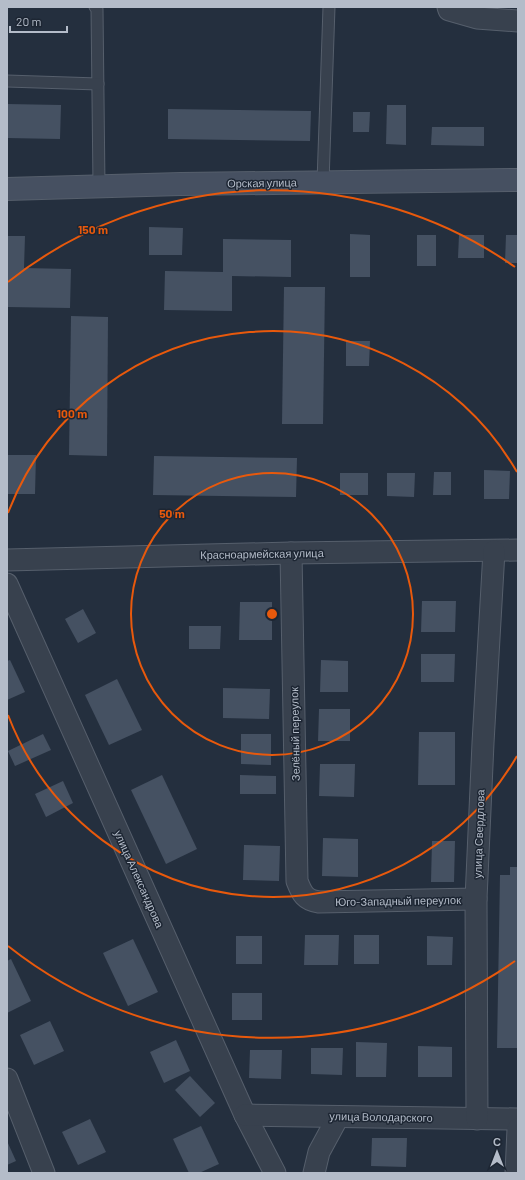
<svg xmlns="http://www.w3.org/2000/svg" width="525" height="1180" font-family="Barlow,sans-serif">
<rect width="100%" height="100%" fill="#242f3e"/>
<g fill="#455162">
<polygon points="7,104 61,105 60,139 7,138"/>
<polygon points="387,105 406,105 406,145 386,144"/>
<polygon points="168,109 311,111 310,141 168,139"/>
<polygon points="353,112 370,112 369,132 353,132"/>
<polygon points="432,127 484,127 484,146 431,145"/>
<polygon points="149,227 183,228 182,255 149,255"/>
<polygon points="350,234 370,235 370,277 350,277"/>
<rect x="417" y="235" width="19" height="31"/>
<polygon points="459,235 484,235 484,258 458,258"/>
<polygon points="506,235 518,235 518,263 505,263"/>
<polygon points="7,236 25,236 24,268 71,269 70,308 7,307"/>
<polygon points="223,239 291,240 291,277 232,276 232,311 164,310 165,271 223,272"/>
<polygon points="284,287 325,287 323,424 282,424"/>
<polygon points="71,316 108,317 107,456 69,455"/>
<polygon points="346,341 370,341 369,366 346,366"/>
<polygon points="7,455 36,455 35,494 7,494"/>
<polygon points="154,456 297,458 296,497 153,495"/>
<polygon points="484,470 510,471 509,499 484,499"/>
<polygon points="434,472 451,472 451,495 433,495"/>
<rect x="340" y="473" width="28" height="22"/>
<polygon points="387,473 415,473 414,497 387,496"/>
<polygon points="422,601 456,601 455,632 421,632"/>
<polygon points="240,602 272,602 272,640 239,640"/>
<polygon points="83,609 96,633 78,643 65,619"/>
<polygon points="189,626 221,626 220,649 189,649"/>
<polygon points="421,654 455,654 454,682 421,682"/>
<polygon points="10,660 25,692 7,700 7,661"/>
<polygon points="321,660 348,661 348,692 320,692"/>
<polygon points="117,679 142,730 109,745 85,695"/>
<polygon points="223,688 270,689 269,719 223,718"/>
<polygon points="319,709 350,709 350,741 318,741"/>
<polygon points="419,732 455,732 455,785 418,785"/>
<polygon points="43,734 51,750 15,766 8,751"/>
<polygon points="241,734 271,734 271,765 241,764"/>
<polygon points="320,764 355,764 354,797 319,796"/>
<polygon points="162,775 197,849 166,864 131,790"/>
<polygon points="240,775 276,776 276,794 240,794"/>
<polygon points="63,781 73,803 46,817 35,794"/>
<polygon points="323,838 358,839 358,877 322,876"/>
<polygon points="432,841 455,841 454,882 431,882"/>
<polygon points="244,845 280,846 279,881 243,880"/>
<polygon points="510,867 518,867 518,1048 497,1048 500,875 510,875"/>
<polygon points="305,935 339,935 338,965 304,965"/>
<rect x="354" y="935" width="25" height="29"/>
<rect x="236" y="936" width="26" height="28"/>
<polygon points="427,936 453,937 452,965 427,965"/>
<polygon points="133,939 158,992 128,1006 103,953"/>
<polygon points="11,959 31,1001 7,1013 7,961"/>
<rect x="232" y="993" width="30" height="27"/>
<polygon points="50,1021 64,1051 34,1065 20,1035"/>
<polygon points="176,1040 190,1071 164,1083 150,1052"/>
<polygon points="356,1042 387,1043 386,1077 356,1077"/>
<polygon points="418,1046 452,1047 452,1077 418,1077"/>
<polygon points="311,1048 343,1048 342,1075 311,1074"/>
<polygon points="250,1050 282,1050 281,1079 249,1078"/>
<polygon points="190,1076 215,1103 200,1117 175,1090"/>
<polygon points="90,1119 106,1152 78,1165 62,1132"/>
<polygon points="201,1126 219,1164 199,1173 189,1173 173,1139"/>
<polygon points="372,1138 407,1138 406,1167 371,1166"/>
<polygon points="7,1141 16,1161 7,1165"/>
</g>
<g fill="none" stroke-linecap="round" stroke-linejoin="round">
<defs>
<g id="lane">
<polyline points="95,7 97,9 99,186"/>
<polyline points="7,81 98,84"/>
<polyline points="323,182 329,7"/>
</g>
<g id="street">
<polyline points="448,7 449,10 477,18 518,21"/>
<path d="M291,553L297,881C302,894 305,900 319,902L476,899"/>
<polyline points="7,560 291,553 518,550"/>
<polyline points="7,584 245,1115 275,1173"/>
<polyline points="7,1079 44,1173"/>
<polyline points="245,1115 518,1119"/>
<polyline points="477,1119 476,899 483,743 494,551"/>
<polyline points="314,1173 319,1152 338,1117"/>
<polyline points="516,1173 518,1129"/>
</g>
<polyline id="secondary" points="7,189 181,184 518,180"/>
</defs>
<use href="#lane" stroke="#565f6c" stroke-width="13"/>
<use href="#street" stroke="#565f6c" stroke-width="23"/>
<use href="#secondary" stroke="#565f6c" stroke-width="24"/>
<use href="#lane" stroke="#38414e" stroke-width="11"/>
<use href="#street" stroke="#38414e" stroke-width="21"/>
<use href="#secondary" stroke="#465061" stroke-width="22"/>
</g>
<g fill="none" stroke="#e8590c" stroke-width="2">
<circle cx="272" cy="614" r="141"/>
<path d="M517 756A283 283 0 0 1 8 715M8 513A283 283 0 0 1 517 472"/>
<path d="M515 961A424 424 0 0 1 8 946M8 282A424 424 0 0 1 515 267"/>
</g>
<g text-anchor="middle" stroke-width="3" stroke-linejoin="round" paint-order="stroke">
<g font-size="11" fill="#b4bcc9" stroke="#1d2633">
<text transform="translate(262 183) rotate(-1)" y="4">Орская улица</text>
<text transform="translate(262 554) rotate(-1)" y="4">Красноармейская улица</text>
<text transform="translate(295 734) rotate(-91)" y="4">Зелёный переулок</text>
<text transform="translate(479 834) rotate(-88)" y="4">улица Свердлова</text>
<text transform="translate(139 879) rotate(66)" y="4">улица Александрова</text>
<text transform="translate(398 901) rotate(-1)" y="4">Юго-Западный переулок</text>
<text transform="translate(381 1117) rotate(1)" y="4">улица Володарского</text>
</g>
</g>
<circle cx="272" cy="614" r="6" fill="#e8590c" stroke="#1d2633" stroke-width="2"/>
<g font-size="12" text-anchor="middle" font-weight="bold" fill="#e8590c" stroke="#1d2633" stroke-width="3" stroke-linejoin="round" paint-order="stroke">
<text x="93" y="234">150 m</text>
<text x="72" y="418">100 m</text>
<text x="172" y="518">50 m</text>
</g>
<rect width="525" height="1180" fill="none" stroke="#b4bcc9" stroke-width="16"/>
<g transform="translate(497 1152)" stroke="#1d2633" stroke-width="3" paint-order="stroke">
<path d="M0-3L7 15L0 10L-7 15Z" fill="#b4bcc9"/>
<text y="-6" font-size="11" font-weight="bold" text-anchor="middle" fill="#b4bcc9">С</text>
</g>
<path d="M10 26v6h57v-6" fill="none" stroke="#b4bcc9" stroke-width="2"/>
<text x="16" y="26" font-size="12" fill="#b4bcc9" stroke="#1d2633" stroke-width="3" paint-order="stroke">20 m</text>
</svg>
